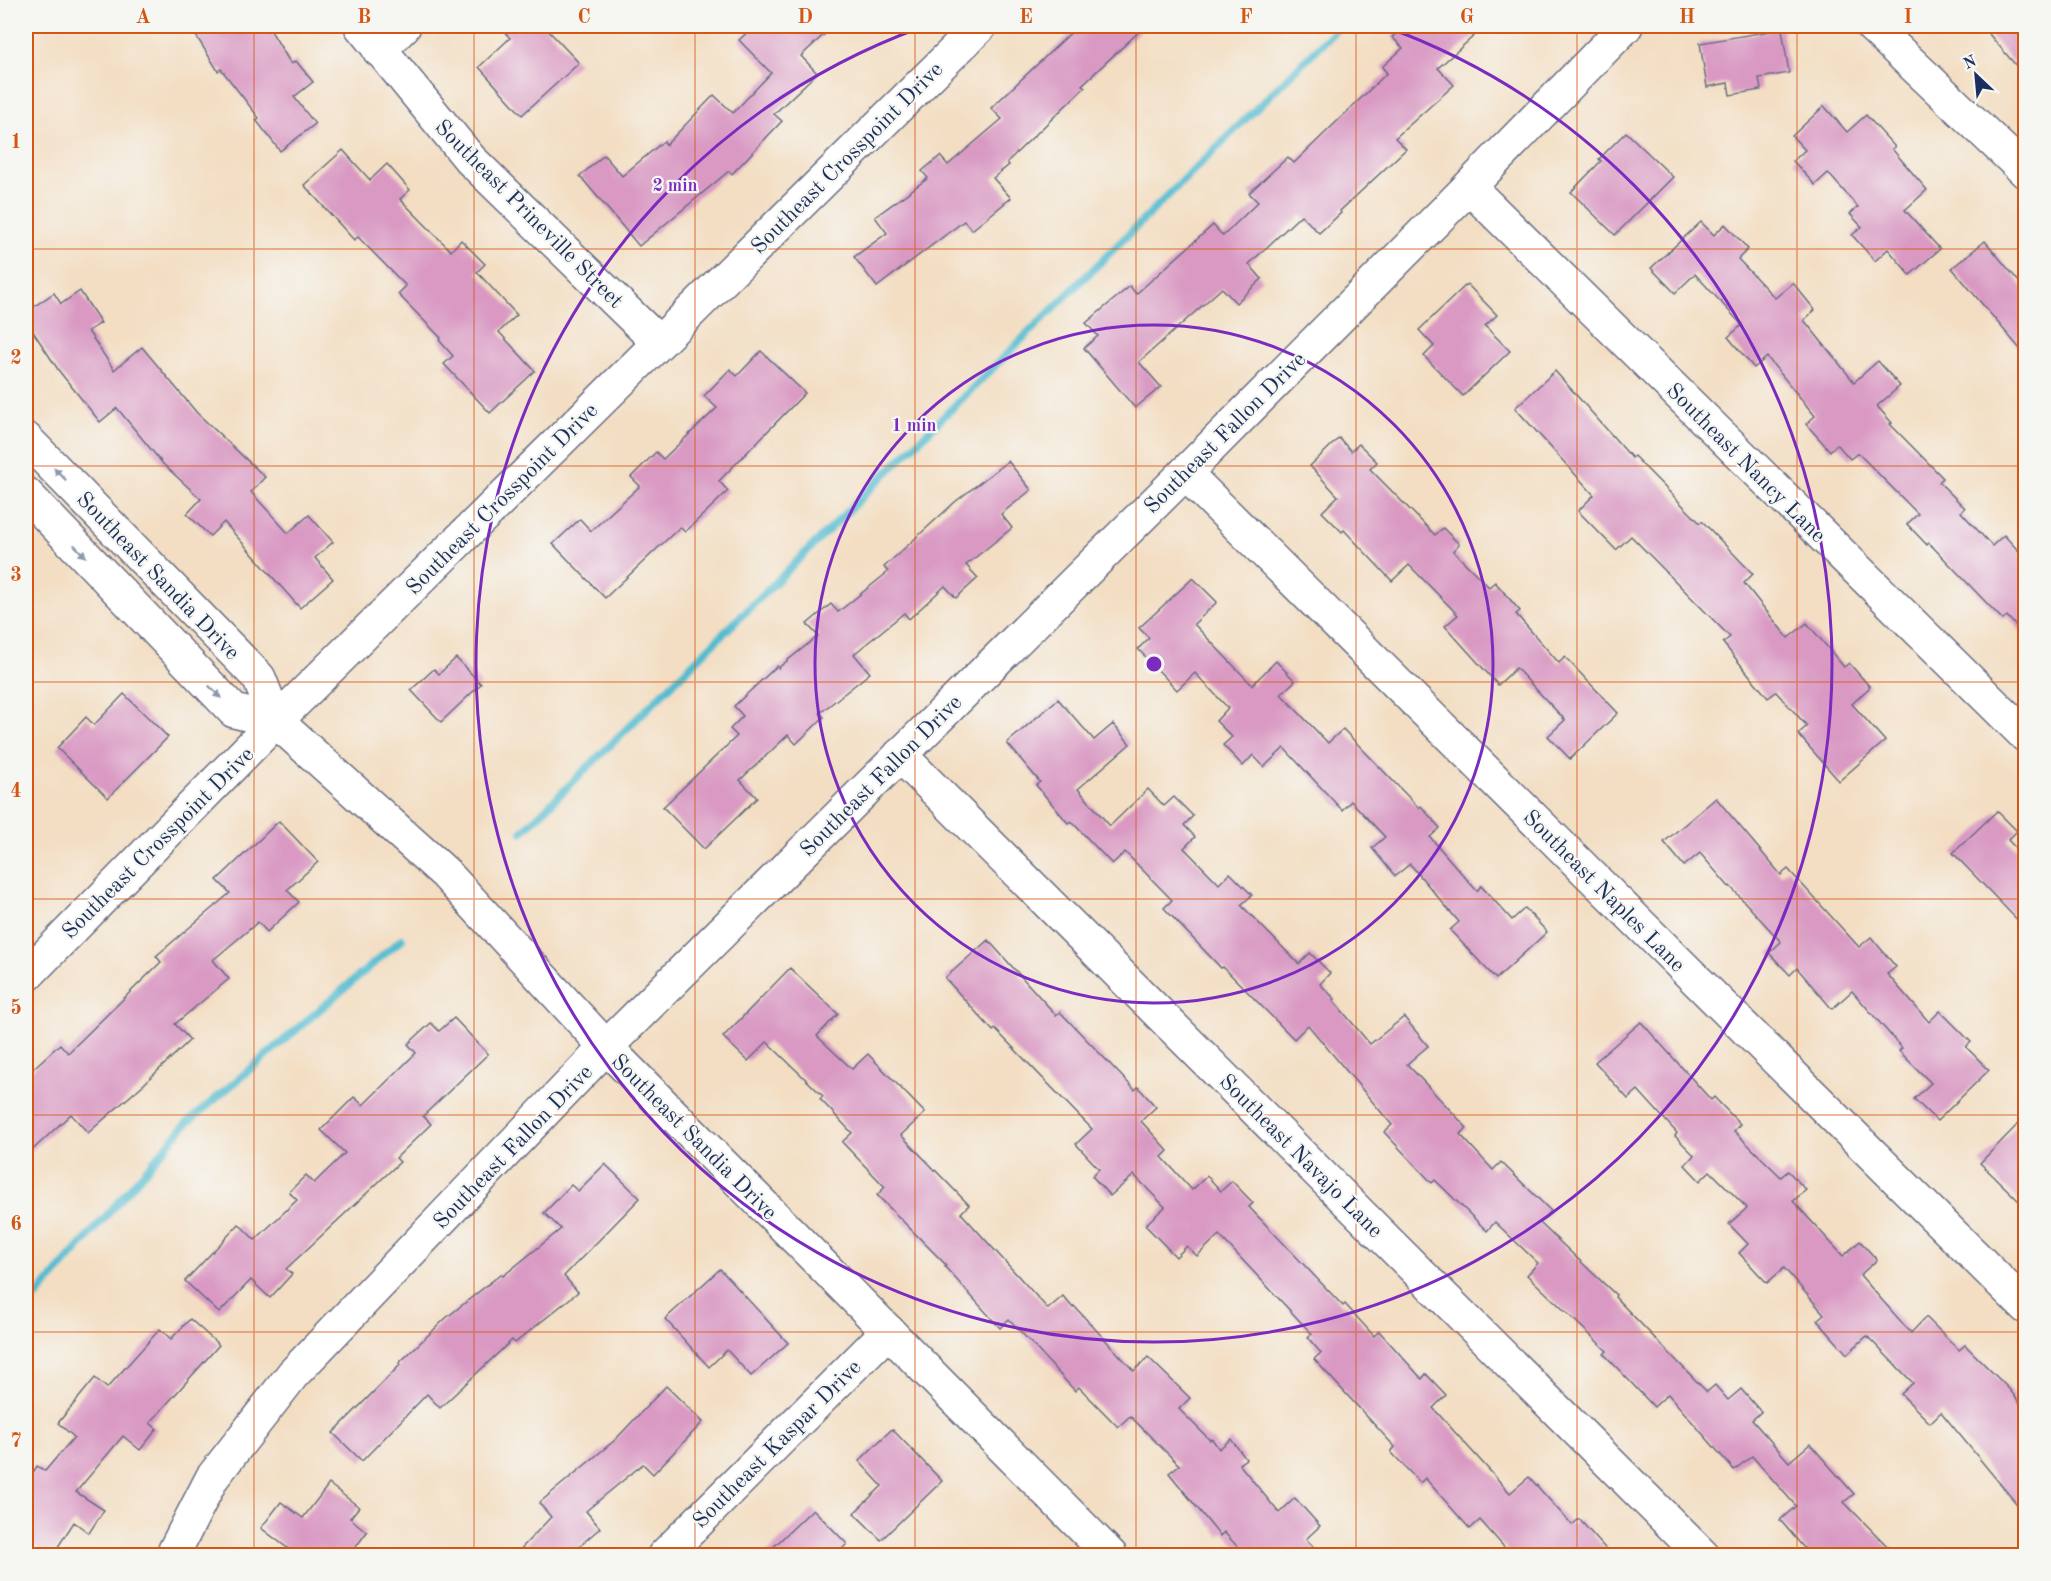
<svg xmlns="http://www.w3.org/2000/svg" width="2051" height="1581" font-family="'Old Standard TT',serif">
<rect width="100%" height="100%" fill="#f6f6f2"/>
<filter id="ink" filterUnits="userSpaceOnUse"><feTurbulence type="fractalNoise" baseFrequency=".0167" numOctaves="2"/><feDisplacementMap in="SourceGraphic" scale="12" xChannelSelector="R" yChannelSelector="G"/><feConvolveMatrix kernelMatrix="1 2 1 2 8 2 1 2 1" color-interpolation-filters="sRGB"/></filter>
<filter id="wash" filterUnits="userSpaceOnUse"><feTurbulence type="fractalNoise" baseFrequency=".008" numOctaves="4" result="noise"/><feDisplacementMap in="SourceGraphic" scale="24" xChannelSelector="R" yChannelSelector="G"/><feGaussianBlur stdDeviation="1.35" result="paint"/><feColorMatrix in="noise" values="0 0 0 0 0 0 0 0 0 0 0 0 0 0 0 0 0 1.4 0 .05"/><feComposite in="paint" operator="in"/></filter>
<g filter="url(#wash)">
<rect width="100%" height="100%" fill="#f3dec3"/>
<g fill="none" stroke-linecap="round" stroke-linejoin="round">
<g stroke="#53bcd0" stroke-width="8">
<polyline points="522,832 1340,26"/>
<polyline points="26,1312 29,1305 185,1125 402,939"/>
</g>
</g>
<g id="blocks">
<g fill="#d999c3">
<polygon points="190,26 268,26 291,64 296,61 313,82 294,97 315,124 280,151 256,120 259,118 221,69 218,71"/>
<polygon points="499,26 544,26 579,63 522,115 479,67 510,38"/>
<polygon points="754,26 833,26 801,56 817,73 774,114 782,121 732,174 729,171 639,246 580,176 604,155 622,176 664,141 666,145 714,95 733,113 771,73 739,40"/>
<polygon points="1078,26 1145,26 1082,85 1085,87 1007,162 1009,165 993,178 1011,198 972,230 964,221 877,287 854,257 887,233 875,217 928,178 922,171 940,156 948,165 1002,119 991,108"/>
<polygon points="1405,26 1485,26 1438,68 1454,85 1395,138 1406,149 1340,211 1341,213 1319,233 1301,215 1249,264 1262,279 1236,303 1222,288 1139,362 1161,387 1135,408 1084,348 1098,336 1086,323 1130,286 1136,294 1213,225 1223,236 1258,202 1249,193 1288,157 1294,163 1387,73 1382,67 1403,48 1392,37"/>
<polygon points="1982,26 2025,26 2025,76"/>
<polygon points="1782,29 1789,73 1759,78 1761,90 1730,95 1728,83 1707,87 1700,43"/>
<polygon points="1824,106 1847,132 1866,115 1895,147 1892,149 1927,190 1905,210 1940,249 1910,275 1888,249 1875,261 1852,235 1862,227 1850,214 1858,207 1828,173 1815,185 1793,161 1805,150 1792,136"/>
<polygon points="1626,132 1673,177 1615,235 1571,192 1601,161 1599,159"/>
<polygon points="343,150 370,180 387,164 410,190 400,199 451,251 461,240 485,264 477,272 517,315 499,332 535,371 490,413 444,364 453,356 439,340 441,338 398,294 406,286 358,237 354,240 304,185"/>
<polygon points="1701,222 1714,235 1725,224 1748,249 1738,259 1775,298 1793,283 1815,310 1804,320 1854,382 1878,361 1900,386 1877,406 1892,423 1890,424 1943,478 1939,482 1965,508 1961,512 1992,546 2004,535 2025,558 2025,636 2007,616 2003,620 1929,543 1927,545 1907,524 1918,514 1858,453 1850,459 1837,444 1830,451 1806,424 1815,416 1767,357 1754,368 1728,337 1742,325 1695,274 1675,293 1651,268"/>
<polygon points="1985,241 2025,289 2025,355 1952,268"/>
<polygon points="1467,284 1497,315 1485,326 1510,351 1463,396 1424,356 1434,346 1419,330"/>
<polygon points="80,291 101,323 88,331 114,370 142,347 197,413 265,477 251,492 288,533 309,515 333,542 315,558 333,579 300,608 224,522 210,536 187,514 201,499 163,464 117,408 100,422 59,371 26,321 26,312 54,293 61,304"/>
<polygon points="761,351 805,393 719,481 728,491 685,532 680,527 605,598 553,544 580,519 591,531 640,486 631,477 656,452 663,459 717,408 704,396 730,369 737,376"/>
<polygon points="1555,371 1632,458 1634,456 1700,523 1702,521 1753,574 1744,583 1788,638 1807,623 1844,667 1849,663 1870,687 1852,704 1885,741 1839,781 1798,734 1807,726 1776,692 1768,698 1723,643 1730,637 1631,536 1616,550 1578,511 1594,495 1515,408"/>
<polygon points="1339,438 1351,451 1359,444 1377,462 1370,469 1435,535 1443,528 1459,544 1453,551 1489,587 1495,582 1520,611 1516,614 1559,663 1565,657 1618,713 1570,759 1548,736 1565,720 1516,668 1498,685 1445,626 1458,615 1409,565 1392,581 1344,530 1342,532 1322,512 1338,496 1310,466"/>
<polygon points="1008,461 1031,490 1001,514 1012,528 966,565 978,578 956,598 945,586 909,619 904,613 854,654 870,673 820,713 824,717 796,744 788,735 740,780 757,798 704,849 663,807 737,736 730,729 743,716 734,706 777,666 778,668 818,636 807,624 831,604 838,612 888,572 884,567 955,502"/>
<polygon points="1193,578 1217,602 1194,624 1252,685 1276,661 1295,681 1281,694 1328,743 1343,729 1419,808 1421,806 1440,828 1430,837 1477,891 1481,886 1512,920 1525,908 1547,932 1496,979 1450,930 1459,922 1410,864 1395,876 1372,848 1385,837 1351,801 1342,810 1284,748 1264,767 1253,755 1243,766 1223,745 1232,737 1216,721 1228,708 1195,673 1177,690 1138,649 1149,638 1139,628"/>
<polygon points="456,658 481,684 441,722 411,690 434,669 439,674"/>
<polygon points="124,694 168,737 108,798 57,748 86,717 94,725"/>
<polygon points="1058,699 1094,740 1113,724 1130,744 1078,789 1110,826 1148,789 1164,806 1174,797 1193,816 1184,825 1195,837 1184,848 1219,884 1230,873 1252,895 1241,905 1299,964 1310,953 1330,973 1320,984 1335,999 1333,1000 1370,1044 1404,1017 1428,1046 1407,1064 1467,1128 1460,1134 1493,1170 1501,1162 1551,1211 1540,1223 1616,1295 1615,1297 1707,1392 1715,1385 1728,1400 1741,1389 1761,1412 1752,1420 1789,1462 1810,1444 1854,1494 1844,1502 1897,1556 1811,1556 1780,1520 1796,1506 1752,1456 1734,1470 1668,1394 1654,1407 1604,1354 1607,1351 1527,1275 1538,1263 1495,1222 1487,1231 1435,1180 1432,1183 1384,1132 1392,1125 1308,1025 1294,1039 1223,967 1221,968 1164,908 1172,900 1125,852 1112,864 1071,821 1068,823 1036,785 1040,782 1007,743"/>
<polygon points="1716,798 1781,875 1788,869 1859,947 1871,937 1896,967 1887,974 1929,1022 1940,1011 1971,1042 1966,1047 1989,1070 1937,1121 1914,1099 1931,1083 1899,1051 1902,1048 1852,991 1832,1009 1797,968 1790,975 1769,953 1781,942 1730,886 1729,887 1700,853 1684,866 1664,842"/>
<polygon points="1997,811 2017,831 2008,840 2025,858 2025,928 1953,853"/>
<polygon points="279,821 318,862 287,890 299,902 267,932 258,922 213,960 229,979 175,1024 190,1040 144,1084 88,1133 71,1114 26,1156 26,1075 60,1044 68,1053 161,962 156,956 230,893 217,880"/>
<polygon points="988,940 1056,1015 1060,1012 1135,1090 1138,1087 1156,1107 1141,1121 1168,1151 1162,1157 1192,1190 1207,1176 1221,1191 1232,1181 1253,1203 1249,1207 1343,1306 1345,1304 1374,1336 1379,1331 1422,1379 1426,1374 1446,1395 1433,1408 1510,1493 1529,1477 1572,1525 1579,1519 1612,1556 1512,1556 1480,1520 1470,1529 1425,1478 1420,1483 1391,1452 1395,1447 1314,1359 1321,1353 1308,1338 1312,1334 1219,1235 1197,1256 1187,1246 1176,1257 1145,1225 1165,1207 1134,1175 1110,1196 1092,1176 1099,1169 1076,1144 1092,1129 995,1029 993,1031 945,978"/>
<polygon points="790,968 838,1014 817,1036 852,1069 868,1054 925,1113 901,1135 969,1205 961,1213 1048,1309 1063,1296 1073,1308 1074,1306 1134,1371 1148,1357 1190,1398 1179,1409 1210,1440 1212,1439 1219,1449 1231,1439 1246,1459 1239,1464 1279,1513 1295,1498 1320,1526 1306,1539 1322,1556 1246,1556 1224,1532 1220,1536 1169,1473 1179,1465 1130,1416 1118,1427 1079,1387 1075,1391 1009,1319 1000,1328 945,1267 946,1265 877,1195 885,1187 842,1142 852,1133 820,1099 823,1096 767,1042 748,1061 723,1037"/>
<polygon points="454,1018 488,1054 423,1116 431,1124 396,1158 400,1162 286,1269 292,1274 270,1298 251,1280 219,1313 185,1281 239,1224 255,1240 297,1200 289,1192 306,1175 314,1183 345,1153 321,1130 354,1097 363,1105 416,1053 408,1044 431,1023 439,1031"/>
<polygon points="1641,1022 1711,1100 1714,1097 1740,1124 1734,1131 1781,1177 1788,1171 1806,1190 1793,1201 1843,1256 1860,1241 1877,1260 1860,1275 1911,1333 1926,1317 1959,1350 1965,1345 2010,1390 2025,1410 2025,1514 1941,1412 1930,1423 1901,1394 1913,1383 1867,1336 1847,1354 1817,1320 1824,1314 1784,1268 1767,1283 1739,1253 1748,1244 1729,1224 1747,1208 1710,1171 1700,1181 1685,1165 1694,1155 1675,1136 1677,1133 1638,1090 1628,1099 1595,1062"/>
<polygon points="2025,1117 2025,1207 1980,1163"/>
<polygon points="605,1164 640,1198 564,1276 578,1292 515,1343 512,1340 440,1408 427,1394 362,1461 333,1433 400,1365 399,1363 446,1318 501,1274 503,1276 561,1229 544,1213 571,1185 578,1191"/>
<polygon points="720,1269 788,1343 751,1376 727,1350 709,1367 665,1319"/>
<polygon points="190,1319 219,1345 150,1423 157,1429 140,1450 123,1436 76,1492 104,1510 89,1533 74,1522 52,1556 48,1556 26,1540 26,1484 37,1466 45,1471 74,1437 58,1423 95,1378 107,1388 160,1329 171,1339"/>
<polygon points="666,1386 703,1422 653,1474 643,1464 586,1511 600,1528 568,1556 514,1556 551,1517 539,1503 615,1440"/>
<polygon points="892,1429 942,1481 881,1540 854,1513 882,1486 859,1461"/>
<polygon points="329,1484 359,1507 350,1518 367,1532 349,1556 298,1556 261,1528 281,1502 303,1518"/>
<polygon points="813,1509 847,1544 835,1556 764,1556"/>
</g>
</g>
</g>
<g filter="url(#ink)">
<use href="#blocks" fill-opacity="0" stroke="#676c81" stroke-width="1.5"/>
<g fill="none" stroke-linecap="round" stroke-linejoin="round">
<defs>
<g id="street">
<polyline points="361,26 470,159 658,342"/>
<polyline points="1872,26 2026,172"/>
<polyline points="379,50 404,26"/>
<polyline points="1469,187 2026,736"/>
<polyline points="1185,473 2026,1307"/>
<polyline points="900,755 1703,1556"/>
<polyline points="26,976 276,721 980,26"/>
<polyline points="172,1556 212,1478 293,1374 606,1047 1185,473 1469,187 1626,26"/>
<polyline points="664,1556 888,1331"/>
</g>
<g id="secondary">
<polyline points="26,439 259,678 276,721 445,873 606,1047 1111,1556"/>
<polyline points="26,494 234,711 276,721"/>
</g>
</defs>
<use href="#street" stroke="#676c81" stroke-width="36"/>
<use href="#secondary" stroke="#676c81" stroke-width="36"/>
<use href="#street" stroke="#fff" stroke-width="33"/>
<use href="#secondary" stroke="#fff" stroke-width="33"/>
</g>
<defs><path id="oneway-solid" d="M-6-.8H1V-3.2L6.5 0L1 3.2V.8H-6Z" transform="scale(1.5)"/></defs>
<g fill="#8d97ae">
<use href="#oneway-solid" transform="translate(60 474) rotate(-134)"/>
<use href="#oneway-solid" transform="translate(80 551) rotate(46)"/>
<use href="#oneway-solid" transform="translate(215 692) rotate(46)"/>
</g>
</g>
<path fill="none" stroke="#d45514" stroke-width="1.5" stroke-opacity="0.55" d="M254,26V1556M474,26V1556M695,26V1556M915,26V1556M1136,26V1556M1356,26V1556M1577,26V1556M1797,26V1556M26,249H2026M26,466H2026M26,682H2026M26,899H2026M26,1115H2026M26,1332H2026"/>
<g fill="none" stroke="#7b2cbf" stroke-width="3">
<circle cx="1154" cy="664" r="339"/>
<path d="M1386 27A678 678 0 1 1 922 27"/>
</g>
<g text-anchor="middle" stroke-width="4.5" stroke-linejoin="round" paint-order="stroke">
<g font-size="22" fill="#1b2f5e" stroke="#f6f6f2">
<text transform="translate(846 157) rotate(-45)" y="8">Southeast Crosspoint Drive</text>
<text transform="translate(530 213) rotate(45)" y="8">Southeast Prineville Street</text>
<text transform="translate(1224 432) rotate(-45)" y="8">Southeast Fallon Drive</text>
<text transform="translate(1747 462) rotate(45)" y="8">Southeast Nancy Lane</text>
<text transform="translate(501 498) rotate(-45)" y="8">Southeast Crosspoint Drive</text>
<text transform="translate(159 575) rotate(46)" y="8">Southeast Sandia Drive</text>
<text transform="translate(880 775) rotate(-45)" y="8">Southeast Fallon Drive</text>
<text transform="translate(157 842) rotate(-45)" y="8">Southeast Crosspoint Drive</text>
<text transform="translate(1605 890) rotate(45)" y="8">Southeast Naples Lane</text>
<text transform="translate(695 1136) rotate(45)" y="8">Southeast Sandia Drive</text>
<text transform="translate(512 1146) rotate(-46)" y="8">Southeast Fallon Drive</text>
<text transform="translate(1302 1155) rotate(45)" y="8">Southeast Navajo Lane</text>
<text transform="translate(776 1443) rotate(-45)" y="8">Southeast Kaspar Drive</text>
</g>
</g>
<circle cx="1154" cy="664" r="9" fill="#7b2cbf" stroke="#f6f6f2" stroke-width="3"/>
<g font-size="18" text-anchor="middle" font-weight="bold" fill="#7b2cbf" stroke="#f6f6f2" stroke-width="4.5" stroke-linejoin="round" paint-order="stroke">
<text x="675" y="191">2 min</text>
<text x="914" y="431">1 min</text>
</g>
<rect width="2051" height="1581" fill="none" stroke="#f6f6f2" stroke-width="66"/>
<g transform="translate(1976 75) rotate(334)" stroke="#f6f6f2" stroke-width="4.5" paint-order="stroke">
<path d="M0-4.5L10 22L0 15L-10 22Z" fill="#1b2f5e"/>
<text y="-9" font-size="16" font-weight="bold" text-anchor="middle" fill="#1b2f5e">N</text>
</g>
<rect x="33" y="33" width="1985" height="1515" fill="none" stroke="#d45514" stroke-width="2"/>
<g font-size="20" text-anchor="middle" font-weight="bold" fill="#d45514">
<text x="143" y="23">A</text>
<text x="364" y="23">B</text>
<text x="584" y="23">C</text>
<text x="805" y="23">D</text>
<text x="1026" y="23">E</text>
<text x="1246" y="23">F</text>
<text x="1467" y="23">G</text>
<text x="1687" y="23">H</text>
<text x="1908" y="23">I</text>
<text x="16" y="148">1</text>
<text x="16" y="364">2</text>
<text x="16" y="581">3</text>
<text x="16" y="797">4</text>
<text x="16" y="1014">5</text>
<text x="16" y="1230">6</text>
<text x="16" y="1447">7</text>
</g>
</svg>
